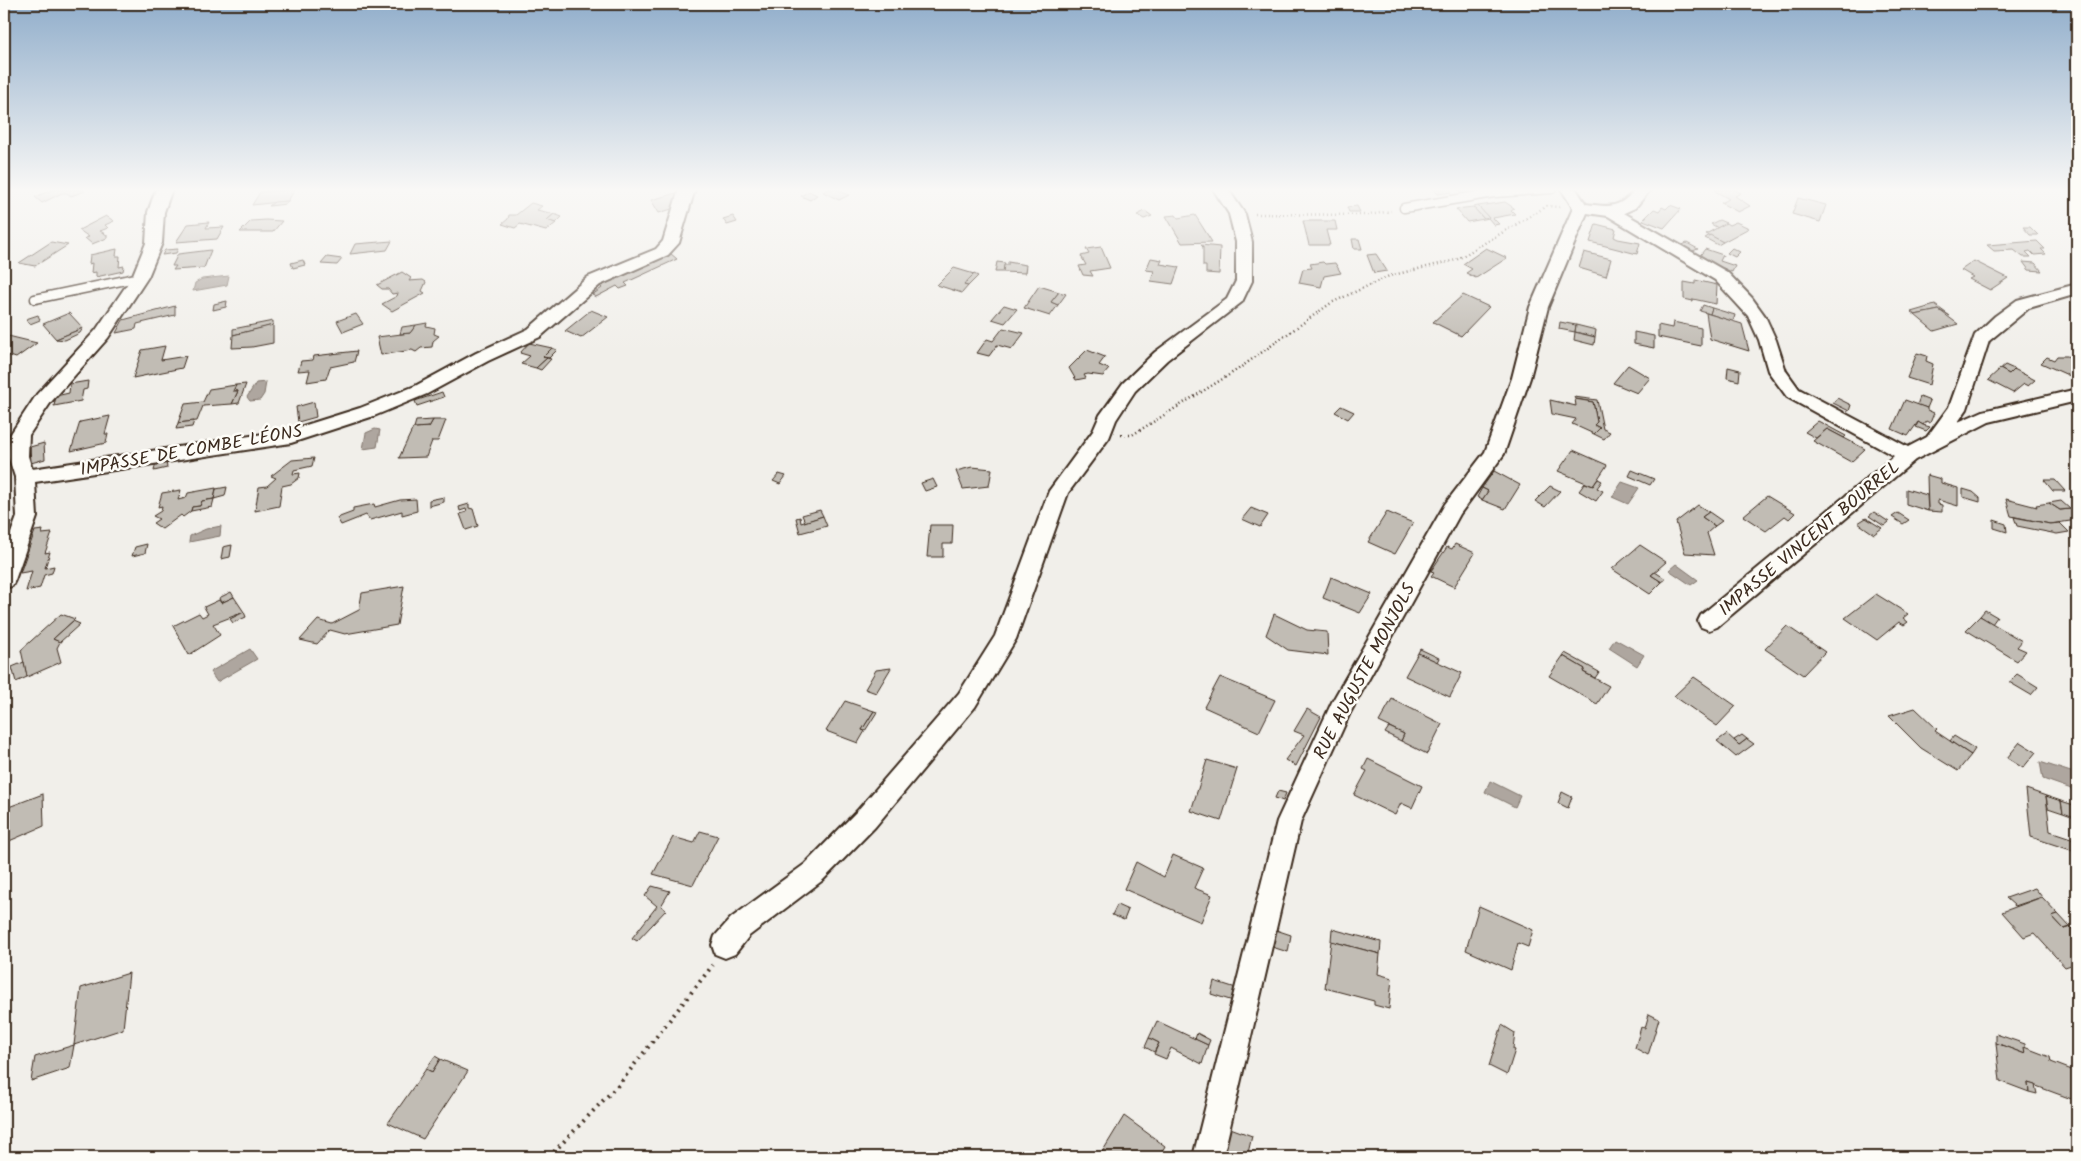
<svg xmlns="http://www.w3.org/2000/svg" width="2081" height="1161" font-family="Kalam,sans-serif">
<rect width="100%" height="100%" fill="#f1efea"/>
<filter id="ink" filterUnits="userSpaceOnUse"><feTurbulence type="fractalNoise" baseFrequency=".02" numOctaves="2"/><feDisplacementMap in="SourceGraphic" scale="10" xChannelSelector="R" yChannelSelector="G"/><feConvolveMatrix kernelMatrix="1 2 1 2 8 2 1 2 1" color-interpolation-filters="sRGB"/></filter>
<g filter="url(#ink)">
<g fill="#aea69f" stroke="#80746b">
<polygon points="229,276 227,285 193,291 195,283 202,279"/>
<polygon points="266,382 264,394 260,400 250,401 247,397 256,383"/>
<polygon points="375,429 380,430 377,447 363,449 366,433"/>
<polygon points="1622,482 1639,488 1628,504 1612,497"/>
<polygon points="221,526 220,536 189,542 190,536 206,529"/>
<polygon points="1676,564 1698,580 1691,585 1669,570"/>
<polygon points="1615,639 1644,655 1637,666 1609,648"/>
<polygon points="250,649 257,659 217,682 210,672"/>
<polygon points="2040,762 2077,774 2077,791 2043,779"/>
<polygon points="1490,781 1520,796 1515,807 1485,792"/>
</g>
<g fill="#c1bcb4" stroke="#3b2a1e">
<polygon points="54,189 83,189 85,191 71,196 67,193 62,193 42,203 35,197"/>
<polygon points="295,189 288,201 252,205 260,192"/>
<polygon points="828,189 837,189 849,195 839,200 823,192"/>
<polygon points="1433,189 1449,189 1452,192 1438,194"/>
<polygon points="1458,189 1476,189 1479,193 1463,195"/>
<polygon points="1717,189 1734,189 1741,193 1735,196 1750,206 1738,212 1721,203 1729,199 1715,191"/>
<polygon points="683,191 678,207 659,213 651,200"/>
<polygon points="809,191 817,195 810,200 801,196"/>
<polygon points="1798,198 1826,205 1820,222 1792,214"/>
<polygon points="288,201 286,204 269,206 274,202"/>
<polygon points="1505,202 1514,208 1511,210 1515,214 1493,218 1499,224 1494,225 1478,206"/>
<polygon points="531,203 542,206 537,210 554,214 547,220 556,223 546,231 520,224 515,228 502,224 508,219 509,215 516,215"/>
<polygon points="1670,205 1681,209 1664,228 1643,220 1654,209 1659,211 1662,207 1666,209"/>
<polygon points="1357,206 1360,212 1349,212 1347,207"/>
<polygon points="1478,206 1489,218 1484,219 1473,207"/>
<polygon points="1473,207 1484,219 1467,222 1456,209"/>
<polygon points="1145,211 1152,216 1144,219 1137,215"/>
<polygon points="554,214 562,217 556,223 547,220"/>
<polygon points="1176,215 1178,218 1195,215 1212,242 1182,243 1166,216"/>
<polygon points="106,216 114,221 105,225 108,228 100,231 107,235 107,238 92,244 85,238 89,237 79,230"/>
<polygon points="733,216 737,222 727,225 723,219"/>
<polygon points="1719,220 1726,223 1718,228 1711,224"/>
<polygon points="251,221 266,220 282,221 273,232 240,232"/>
<polygon points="1303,221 1335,221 1337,230 1326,230 1330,245 1309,245"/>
<polygon points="209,222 206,228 224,227 217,239 176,242 188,224"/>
<polygon points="1736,222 1749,228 1723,242 1706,234 1726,223 1729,225"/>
<polygon points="1596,224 1616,229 1614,237 1618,239 1640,243 1637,254 1590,242"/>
<polygon points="2023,227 2030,227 2038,235 2030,235"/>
<polygon points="1710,235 1723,242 1718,245 1705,238"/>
<polygon points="1352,239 1359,239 1362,249 1354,249"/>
<polygon points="392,241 387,250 350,254 355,244"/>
<polygon points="2037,241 2045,249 2041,249 2046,254 2034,255 2030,251 2026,252 2031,257 2023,257 2014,250 1994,251 1987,245"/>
<polygon points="51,242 68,245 35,266 19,263"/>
<polygon points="1687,243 1698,249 1690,252 1680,246"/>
<polygon points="1201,245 1220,247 1219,274 1206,273 1206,266 1203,266 1203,247"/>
<polygon points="1101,247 1110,268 1090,271 1093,276 1083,275 1079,266 1086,265 1081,256 1089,254 1086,249"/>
<polygon points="1486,248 1507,258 1476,278 1466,273 1472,269 1463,264"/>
<polygon points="1732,248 1740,252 1735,257 1727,253"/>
<polygon points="117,249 116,256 120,256 119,267 124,266 123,271 96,277 96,272 91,273 92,263 89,264 90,255"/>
<polygon points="178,249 176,253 162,255 165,250"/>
<polygon points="1705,249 1723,255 1720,261 1735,266 1732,272 1723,268 1721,271 1714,267 1715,265 1698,258"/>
<polygon points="211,250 204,268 173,270 176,266 172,266 178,254"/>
<polygon points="1584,252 1611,259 1606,276 1579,268"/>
<polygon points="670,253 677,259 625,283 628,286 620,289 617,286 596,297 592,295 602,288 597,283"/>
<polygon points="1376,254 1387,271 1374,273 1367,255"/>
<polygon points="327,257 342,259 337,265 321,264"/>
<polygon points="1151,258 1162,260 1160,264 1179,267 1173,284 1151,281 1154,271 1146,270"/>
<polygon points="303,260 305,265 293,268 291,263"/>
<polygon points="1974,261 2008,278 1990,290 1969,279 1973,277 1961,270"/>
<polygon points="997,262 1005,263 1003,272 995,272"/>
<polygon points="1008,262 1026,265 1025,273 1003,272 1004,265 1008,265"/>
<polygon points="1323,262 1325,264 1335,263 1341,273 1324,276 1321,287 1299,283 1303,269 1312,268 1310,264"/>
<polygon points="2023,262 2035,263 2042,271 2029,270"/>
<polygon points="954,268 974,274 964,285 968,286 962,293 937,285"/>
<polygon points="402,272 411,278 409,281 423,280 426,282 422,291 425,293 392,311 382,304 397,296 398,293 392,294 388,289 382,289 377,285"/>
<polygon points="974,274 978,276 968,286 964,285"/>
<polygon points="1695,280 1717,285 1716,304 1693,299 1693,301 1684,299 1684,282 1695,284"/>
<polygon points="1039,286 1059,292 1051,302 1058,305 1050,316 1024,308"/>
<polygon points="1059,292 1066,294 1058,305 1051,302"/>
<polygon points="1463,295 1489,307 1461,336 1433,322"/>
<polygon points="227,301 226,307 213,310 214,304"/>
<polygon points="1004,305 1017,309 1005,323 992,319"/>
<polygon points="1703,305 1712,308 1710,314 1700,311"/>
<polygon points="1935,305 1950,316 1939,310 1915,315 1911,312"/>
<polygon points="175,306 175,315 137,324 136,329 116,333 123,320"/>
<polygon points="1712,308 1735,315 1733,322 1710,314"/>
<polygon points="591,310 608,317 581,338 565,331"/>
<polygon points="1939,310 1958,324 1934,331 1915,315"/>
<polygon points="69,313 83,328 56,339 43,324"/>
<polygon points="1706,313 1742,324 1749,351 1710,339"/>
<polygon points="356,314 363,324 343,332 337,321"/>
<polygon points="38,315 40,320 30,324 26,319"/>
<polygon points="273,321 273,325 263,328 233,335 233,329"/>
<polygon points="1560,322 1576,325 1575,332 1559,329"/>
<polygon points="1673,322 1701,328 1701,346 1658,337 1658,325 1672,328"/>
<polygon points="427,323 426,326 435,328 434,334 439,336 433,341 432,347 421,348 416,352 412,350 381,355 377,337 410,333 416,325"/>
<polygon points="273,325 273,343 252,347 232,348 233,335"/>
<polygon points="416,325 410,333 400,334 402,327"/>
<polygon points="1576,325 1596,330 1595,337 1575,332"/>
<polygon points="83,328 80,333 65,340 56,339"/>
<polygon points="1003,328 1024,333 1012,349 997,345 989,356 977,353 987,339 993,341"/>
<polygon points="1575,332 1595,337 1594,345 1574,340"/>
<polygon points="1634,332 1654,336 1654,348 1634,344"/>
<polygon points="4,335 37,343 16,358 4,354"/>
<polygon points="529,343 552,348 543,357 547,358 536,368 521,364 530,356 520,353"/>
<polygon points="165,346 161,360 186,356 182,368 133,378 142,350"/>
<polygon points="552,348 557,350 549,358 543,357"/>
<polygon points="1087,350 1105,357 1099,365 1109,369 1103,376 1088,374 1084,375 1086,378 1076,380 1069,368"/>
<polygon points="357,351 354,362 330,367 326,379 307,382 310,370 298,371 301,361 313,360 314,356"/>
<polygon points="1917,353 1927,356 1926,361 1933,364 1929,385 1907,378"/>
<polygon points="2057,356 2067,356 2077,361 2072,367 2076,369 2070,376 2041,363 2047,357 2054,360"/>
<polygon points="547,358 551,359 541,370 536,368"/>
<polygon points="1628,365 1650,378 1637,393 1613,383"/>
<polygon points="2005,365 2014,369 2009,374 2000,369"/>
<polygon points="1728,367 1740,370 1739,381 1727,378"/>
<polygon points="2000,369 2009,374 2014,369 2035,380 2028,386 2024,384 2013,393 1988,380"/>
<polygon points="88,381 87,389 83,390 81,401 54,406 56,396 69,393 70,384"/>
<polygon points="246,384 239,403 232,404 238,391 233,391 236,385"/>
<polygon points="236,385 233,391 238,391 232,404 203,406 197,421 178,423 185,404 203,402 209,389"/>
<polygon points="442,392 444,397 417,406 415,401"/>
<polygon points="1574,397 1597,400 1603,429 1610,432 1604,439 1594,434 1600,428 1594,425 1597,422 1593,402 1575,399"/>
<polygon points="1920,397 1930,401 1927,408 1917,405"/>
<polygon points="1837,398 1851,405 1849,411 1833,403"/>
<polygon points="1575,399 1593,402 1597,422 1594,425 1600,428 1594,434 1572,424 1576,419 1552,414 1550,400 1576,406"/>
<polygon points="1905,400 1927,408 1927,410 1934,413 1930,423 1926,421 1923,425 1918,422 1908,436 1892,429"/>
<polygon points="314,402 316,417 298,422 296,407"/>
<polygon points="1341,406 1354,412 1348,419 1335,412"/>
<polygon points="110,416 105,434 108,434 106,443 71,451 80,422"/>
<polygon points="433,420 446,420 438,441 432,441 426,457 399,458 413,428 429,427"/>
<polygon points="433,420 429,427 414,428 416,421"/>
<polygon points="194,421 192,427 176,429 178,423"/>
<polygon points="1818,421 1846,436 1844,438 1827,429 1816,438 1805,432"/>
<polygon points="1918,422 1923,425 1930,427 1926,431 1916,427"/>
<polygon points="1827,429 1844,438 1865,449 1851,462 1813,441"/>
<polygon points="44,443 45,459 31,463 30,447"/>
<polygon points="1573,450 1607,465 1593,486 1558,471"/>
<polygon points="314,458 312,466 294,470 293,474 300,473 299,478 291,484 282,486 279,506 255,511 259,487 267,486 276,478 271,476 292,460"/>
<polygon points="166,461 167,468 154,471 156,462"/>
<polygon points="972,467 992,469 989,486 963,489 956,471"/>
<polygon points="1632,470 1654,479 1650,485 1629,476"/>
<polygon points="1494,471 1520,485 1505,509 1482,500 1488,491 1482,488"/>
<polygon points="779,474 786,476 780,484 773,481"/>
<polygon points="1927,475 1941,479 1941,483 1958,488 1958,506 1938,500 1938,504 1942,505 1942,512 1928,511"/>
<polygon points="933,479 937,487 925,491 921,483"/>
<polygon points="1598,479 1602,481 1597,488 1603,491 1596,501 1579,491 1585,483 1593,486"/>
<polygon points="2044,480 2055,480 2065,491 2053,491"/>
<polygon points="1550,486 1560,491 1545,507 1535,501"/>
<polygon points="227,487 225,496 214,499 216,489"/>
<polygon points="216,488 214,499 202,501 200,506 192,507 191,511 183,517 181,515 162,529 153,523 159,519 153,516 161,511 162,506 158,507 162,493 181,490 178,500 186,498 188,493"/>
<polygon points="1482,488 1488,491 1482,500 1477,497"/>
<polygon points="1906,489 1927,495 1928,511 1906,504"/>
<polygon points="1963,489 1973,492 1980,498 1980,502 1963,497"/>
<polygon points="1767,496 1795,513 1789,519 1785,516 1766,531 1743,516"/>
<polygon points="444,497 444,502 429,506 429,500"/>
<polygon points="214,499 212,507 191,511 192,507 200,506 202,501"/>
<polygon points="416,499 417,511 402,515 402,511 370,520 366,515 341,525 337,518 353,512 353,508 374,504 375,507 400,500"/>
<polygon points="2006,499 2037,507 2036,505 2049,503 2060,510 2070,509 2077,515 2077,520 2050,524 2011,516"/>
<polygon points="2061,501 2070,509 2060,510 2049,503"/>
<polygon points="469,504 469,508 473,509 478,526 466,530 460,514 467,512 466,509 460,511 459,507"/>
<polygon points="1698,505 1709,512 1702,517 1715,526 1707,533 1714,555 1685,553 1676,522"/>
<polygon points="1251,508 1268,515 1260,527 1242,519"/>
<polygon points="820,510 823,516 805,522 802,515"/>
<polygon points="1387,512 1413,523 1395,554 1368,542"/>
<polygon points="1709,512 1722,521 1715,526 1702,517"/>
<polygon points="1874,512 1889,522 1884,526 1869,516"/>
<polygon points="1898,513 1909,520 1903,524 1892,517"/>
<polygon points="823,516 827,526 800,533 796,518 800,517 801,523"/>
<polygon points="2014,517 2050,524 2060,523 2069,532 2057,534 2017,526"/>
<polygon points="1866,518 1877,525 1882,528 1874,534 1858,523"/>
<polygon points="1994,520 2006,524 2007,532 1994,528"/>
<polygon points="930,525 953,525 952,544 943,544 943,557 927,557"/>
<polygon points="43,530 42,534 52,533 45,553 50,552 45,568 54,566 52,573 44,575 40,588 26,591 32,571 20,573 35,531"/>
<polygon points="147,544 145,553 132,556 135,547"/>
<polygon points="1455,544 1475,553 1454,587 1431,576 1434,572 1431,571 1447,547 1452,549"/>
<polygon points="232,545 230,557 221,559 223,547"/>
<polygon points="1640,545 1666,562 1651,575 1662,582 1650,594 1612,569"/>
<polygon points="1655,572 1666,579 1662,582 1651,575"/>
<polygon points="1331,577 1372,594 1360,613 1323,598"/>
<polygon points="404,586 397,625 345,634 330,630 317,644 300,640 318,620 332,624 359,610 362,593"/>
<polygon points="231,592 234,597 221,603 219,598"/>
<polygon points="1876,594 1908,614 1903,618 1908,622 1904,625 1899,622 1877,640 1845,618"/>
<polygon points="234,597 244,612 213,624 220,635 189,655 173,626 199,613 202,617 208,614 204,607 219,600 221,603"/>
<polygon points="1985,610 1997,617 1992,624 1980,616"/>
<polygon points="244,612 246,617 233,623 230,619"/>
<polygon points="61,614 75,619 53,639 60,642 57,648 61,662 27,677 21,650"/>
<polygon points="1274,614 1307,630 1327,632 1328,655 1288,650 1266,635"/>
<polygon points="1980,616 2022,641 2017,647 2026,651 2017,661 1966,630"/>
<polygon points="73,621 80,624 60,642 53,639"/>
<polygon points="1787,626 1825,652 1803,675 1765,649"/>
<polygon points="1420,649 1439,658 1437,662 1418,653"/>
<polygon points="1418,653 1462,673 1450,697 1405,676"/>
<polygon points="1565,653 1599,672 1595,678 1583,672 1585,669 1563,656"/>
<polygon points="1563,656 1585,669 1583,672 1609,686 1597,704 1549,676"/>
<polygon points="24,662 27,677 16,682 12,667"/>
<polygon points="891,668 876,693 865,689 876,670"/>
<polygon points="2017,674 2038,687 2031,695 2009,682"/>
<polygon points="1220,677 1275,700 1259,732 1204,707"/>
<polygon points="1694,677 1736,706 1717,726 1674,696"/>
<polygon points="1392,699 1442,724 1427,754 1401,741 1404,734 1379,722"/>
<polygon points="845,701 874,711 862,730 865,731 858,743 826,731"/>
<polygon points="1915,708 1937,729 1935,731 1971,755 1958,771 1921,748 1889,716"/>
<polygon points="1307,709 1321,717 1296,766 1285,760 1304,735 1294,731"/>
<polygon points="874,711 877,712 865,731 862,730"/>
<polygon points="1389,727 1404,734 1401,741 1385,733"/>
<polygon points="1727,734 1739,745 1747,739 1754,744 1736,757 1717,741"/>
<polygon points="1742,735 1747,739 1739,745 1734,740"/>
<polygon points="1954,736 1975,749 1971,755 1950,741"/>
<polygon points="2020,742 2036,752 2023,768 2007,758"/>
<polygon points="1368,759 1422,786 1412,808 1401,803 1395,815 1354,795 1367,771 1363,769"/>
<polygon points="1207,760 1237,769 1221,821 1191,811"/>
<polygon points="2026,789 2046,796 2050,831 2077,840 2077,852 2031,837"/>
<polygon points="1278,791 1286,793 1283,801 1275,798"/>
<polygon points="1562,792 1572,797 1568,808 1558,803"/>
<polygon points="43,794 44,826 7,842 6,808"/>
<polygon points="2046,796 2061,801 2063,813 2048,808"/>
<polygon points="2061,801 2077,806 2077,818 2063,813"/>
<polygon points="700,831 718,836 693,885 653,874 673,837 694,843"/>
<polygon points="1173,855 1203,868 1194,888 1212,895 1201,922 1124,889 1136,862 1164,877"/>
<polygon points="652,886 670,891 661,906 666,910 637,941 632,938 657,906 645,896"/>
<polygon points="2035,888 2042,897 2015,906 2006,898"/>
<polygon points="2042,897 2058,914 2052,916 2064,929 2070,927 2077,934 2077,963 2065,967 2034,933 2024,937 2002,912"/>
<polygon points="1117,905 1128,910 1124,920 1112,915"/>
<polygon points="1479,906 1533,930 1528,947 1518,943 1511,970 1466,950"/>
<polygon points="2058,914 2070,927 2064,929 2052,916"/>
<polygon points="1332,929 1381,942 1380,954 1331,941"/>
<polygon points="1276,930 1291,935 1288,952 1272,947"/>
<polygon points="1331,941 1380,954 1378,974 1392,978 1389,1009 1374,1005 1374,1001 1325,988"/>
<polygon points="129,973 123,1029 74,1045 81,988"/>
<polygon points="1214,981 1236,988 1233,1001 1211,994"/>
<polygon points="1649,1014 1659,1019 1648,1055 1635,1048 1641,1027 1645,1028"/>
<polygon points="1157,1021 1208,1045 1202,1064 1171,1048 1166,1059 1154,1054 1159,1043 1149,1038"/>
<polygon points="1502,1025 1515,1033 1513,1049 1515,1050 1507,1075 1489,1066"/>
<polygon points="1197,1033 1210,1040 1208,1045 1195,1039"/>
<polygon points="1996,1034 2025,1044 2025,1054 1996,1043"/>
<polygon points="1149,1038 1159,1043 1154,1052 1145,1047"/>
<polygon points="1996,1043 2025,1054 2024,1047 2050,1057 2051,1062 2077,1072 2077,1101 2028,1083 2029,1092 2000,1081"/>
<polygon points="74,1045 70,1068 31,1081 35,1057"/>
<polygon points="435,1056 440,1059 432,1072 426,1069"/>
<polygon points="440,1059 468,1071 423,1139 388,1123 426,1069 432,1072"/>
<polygon points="2028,1083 2035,1085 2037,1094 2029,1092"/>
<polygon points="1124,1116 1165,1146 1159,1157 1105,1157 1101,1154"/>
<polygon points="1225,1126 1252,1136 1247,1157 1219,1157"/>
</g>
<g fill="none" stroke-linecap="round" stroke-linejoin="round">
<defs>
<g id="service">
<polyline points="1404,208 1494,193 1552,189"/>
<polyline points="35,299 140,277"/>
</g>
<g id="minor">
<polygon points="156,189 172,189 164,212 162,243 148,277 108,338 51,402 29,435 28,456 32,469 290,430 360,408 415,386 476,353 528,329 588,277 656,249 663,241 679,189 695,189 679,243 668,255 600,285 540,337 488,361 427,394 374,416 291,443 35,482 37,517 15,580 12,586 4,588 4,552 17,517 15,477 8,456 10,435 37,394 96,330 132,277 146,243 148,212"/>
<polygon points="1213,189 1228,189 1245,214 1252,242 1252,281 1242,302 1167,360 1135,391 1116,420 1109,438 1068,493 1016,639 975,707 875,827 823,880 749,936 735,954 725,958 715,954 712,945 715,936 731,918 805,864 857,811 959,693 995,636 1049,491 1093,431 1100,415 1123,383 1155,352 1227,299 1236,281 1236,242 1229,214"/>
<path d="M1561,189H1576L1586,204C1611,207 1618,209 1636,189H1651L1635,208L1624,213L1727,272L1752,298L1765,316L1776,340L1786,371L1799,389L1908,447L1927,437L1949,407L1975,335L1995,316L2017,300L2077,284V294L2029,308L1989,341L1967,409L1958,422L1983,411L2077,389V401L1989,422L1915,460L1717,627L1709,630L1701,627L1698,621L1701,615L1894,456L1787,397L1768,371L1759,340L1748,316L1715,280L1608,216L1587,213L1548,307L1530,378L1504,454L1460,514L1350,713L1301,821L1223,1157H1193L1277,821L1332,702L1445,504L1485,452L1512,378L1530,307L1573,208Z"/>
</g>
</defs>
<use href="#service" stroke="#3b2a1e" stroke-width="11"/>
<use href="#minor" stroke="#3b2a1e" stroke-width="4"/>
<g stroke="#3b2a1e" stroke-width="2.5" stroke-dasharray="1 3" stroke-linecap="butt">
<polyline points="1255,214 1369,215 1391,211"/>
<polyline points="1121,435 1132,435 1237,370 1331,303 1389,276 1456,260 1547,206 1560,207"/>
</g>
<polyline stroke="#3b2a1e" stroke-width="4" stroke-dasharray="2 5" stroke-linecap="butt" points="549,1157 620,1083 713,965"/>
<use href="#service" stroke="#fdfcf7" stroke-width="8"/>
<use href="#minor" fill="#fdfcf7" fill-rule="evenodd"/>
</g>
</g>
<linearGradient id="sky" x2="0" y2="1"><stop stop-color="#91aecb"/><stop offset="0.54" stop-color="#f9f8f6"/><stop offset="1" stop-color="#f9f8f6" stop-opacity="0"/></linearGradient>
<rect width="2081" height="352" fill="url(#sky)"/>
<g text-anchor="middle" stroke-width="5" stroke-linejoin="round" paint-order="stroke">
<g font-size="18" fill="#3b2a1e" stroke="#fdfcf7">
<text transform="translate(191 450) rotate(-10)" y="6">IMPASSE DE COMBE LÉONS</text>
<text transform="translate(1809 538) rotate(-40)" y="6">IMPASSE VINCENT BOURREL</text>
<text transform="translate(1364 671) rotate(-62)" y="6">RUE AUGUSTE MONJOLS</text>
</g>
</g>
<rect width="2081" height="1161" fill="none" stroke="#fdfcf7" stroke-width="20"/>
<rect x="10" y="10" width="2061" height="1141" fill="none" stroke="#3b2a1e" stroke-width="2" filter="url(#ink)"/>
</svg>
